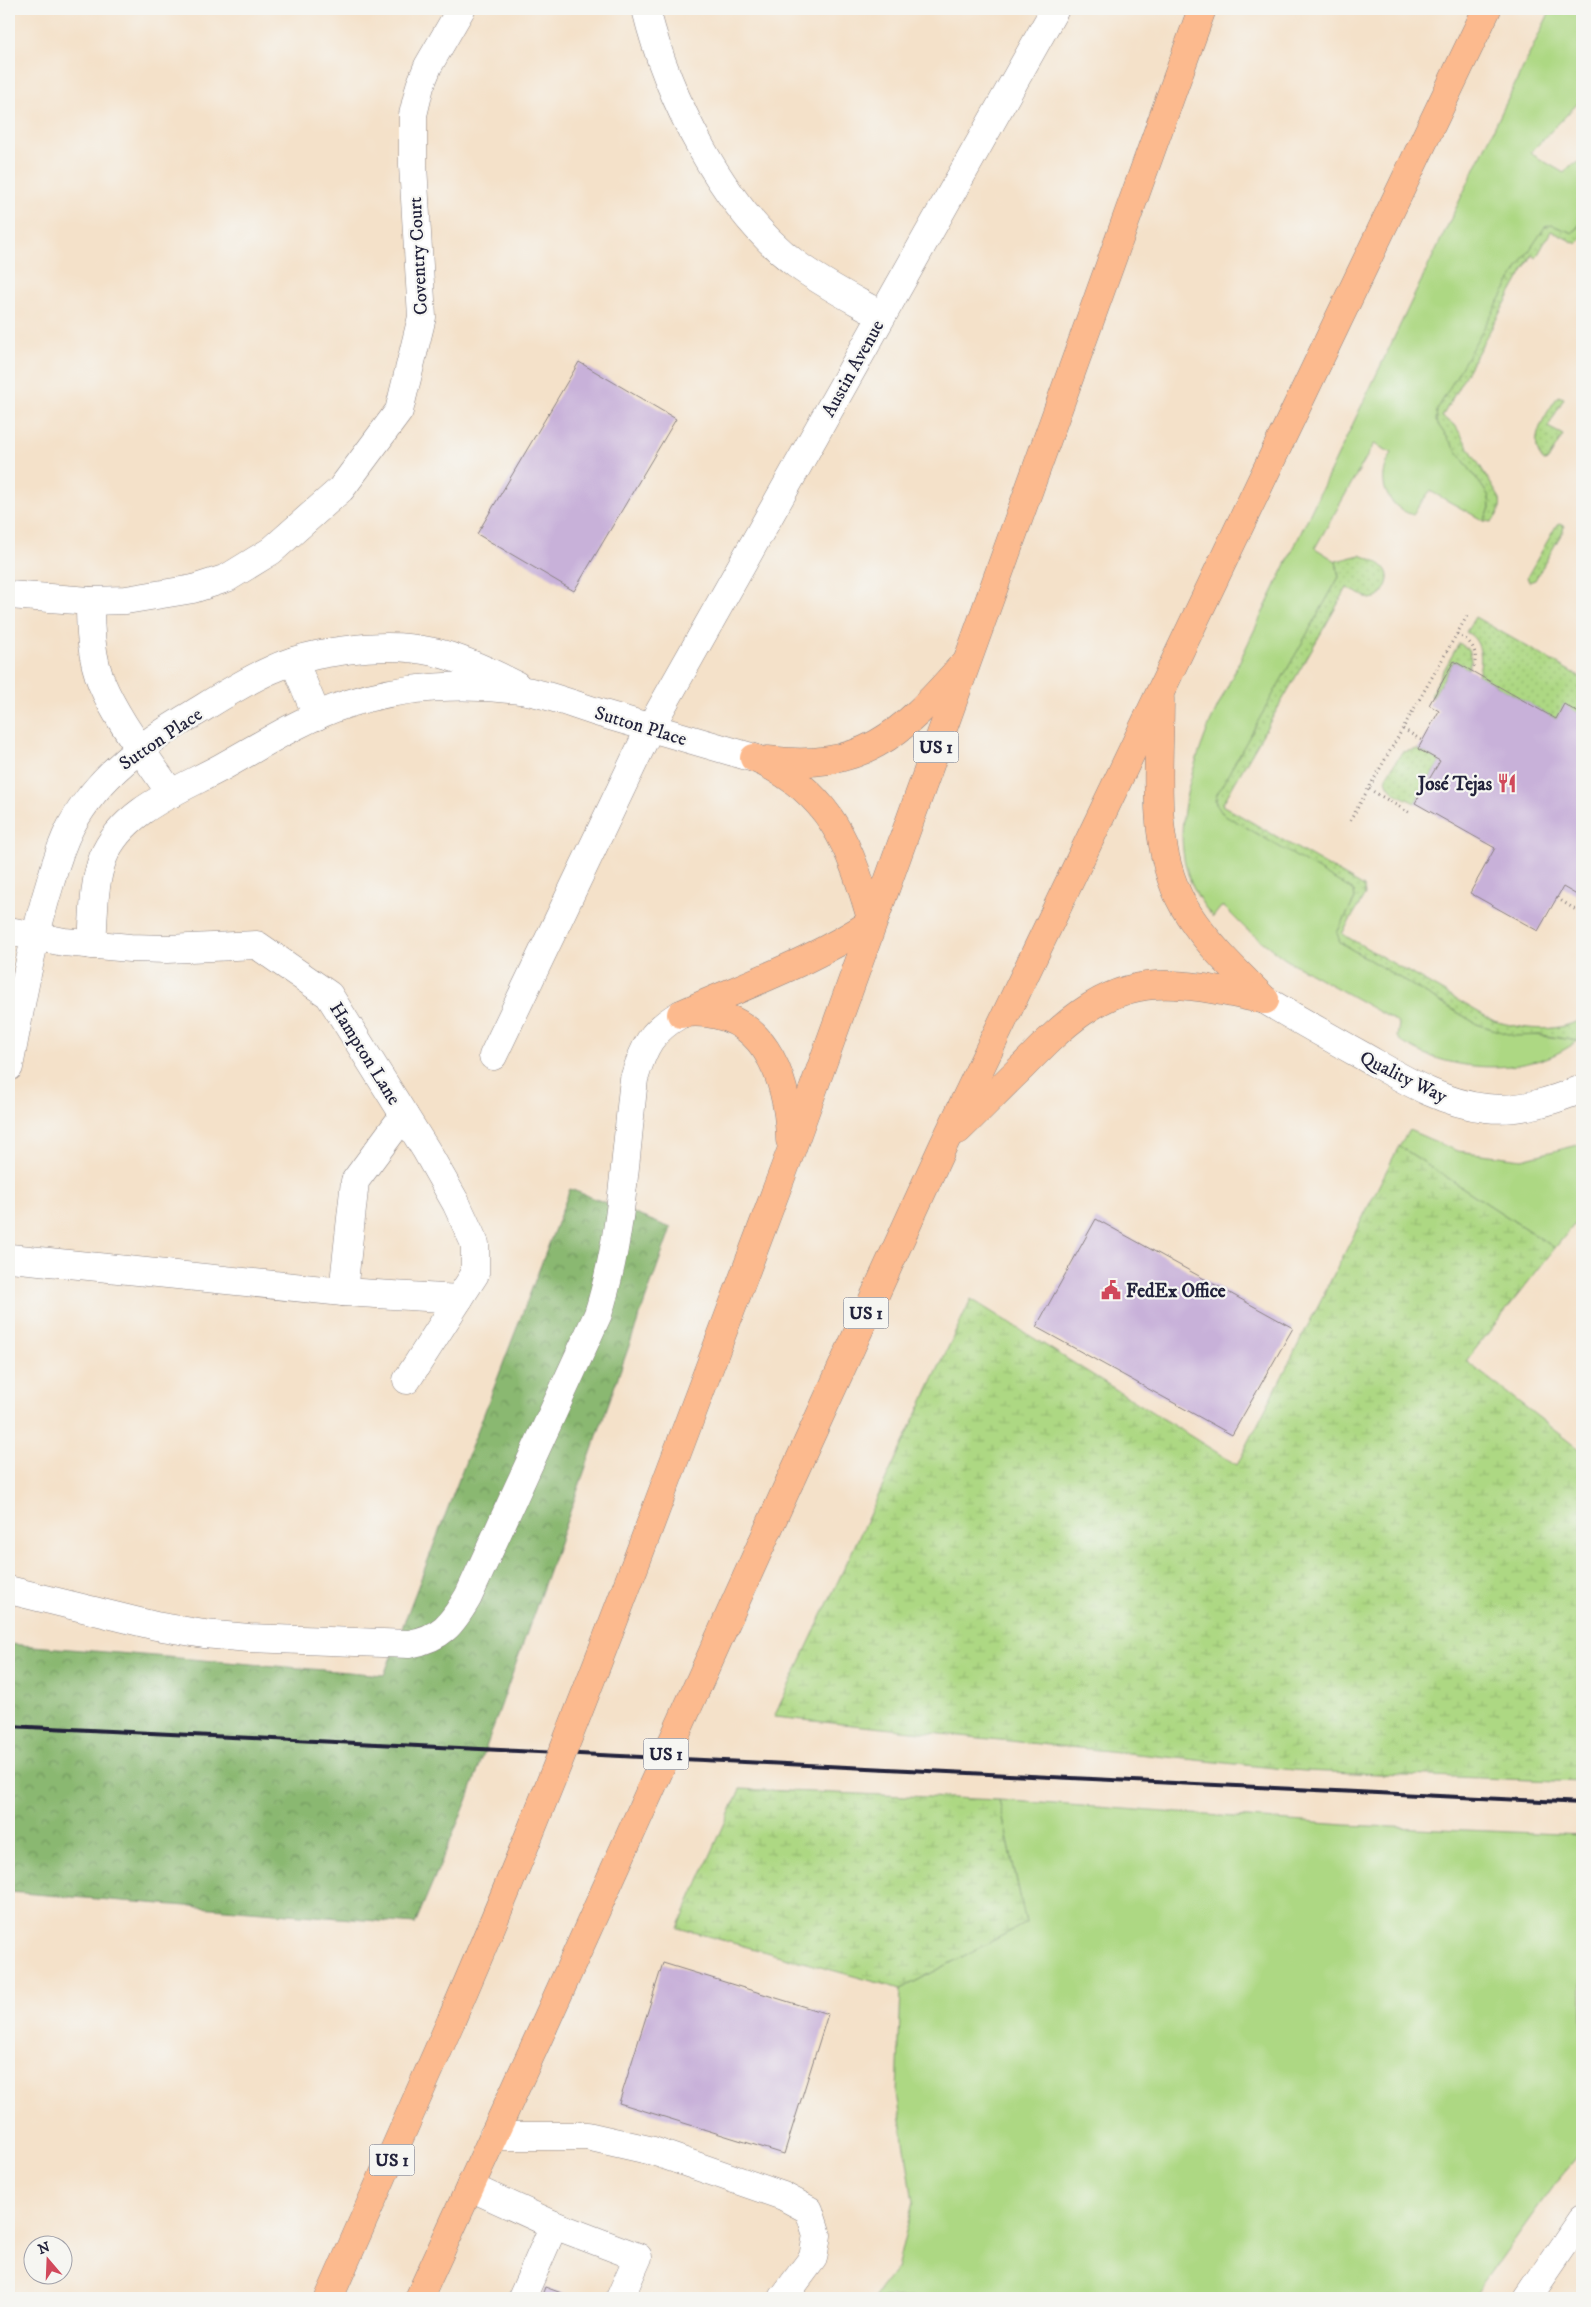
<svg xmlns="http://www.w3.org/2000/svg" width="1591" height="2307" font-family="'IM FELL DW Pica',serif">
<defs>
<pattern id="forest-crowns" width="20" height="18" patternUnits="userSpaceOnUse" patternTransform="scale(1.25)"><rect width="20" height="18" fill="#8ab871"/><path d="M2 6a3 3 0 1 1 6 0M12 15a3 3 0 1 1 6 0" fill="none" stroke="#70955e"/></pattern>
<pattern id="wetland-marsh" width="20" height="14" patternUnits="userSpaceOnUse" patternTransform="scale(1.25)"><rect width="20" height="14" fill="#add883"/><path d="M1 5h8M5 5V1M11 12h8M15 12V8" fill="none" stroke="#95b972"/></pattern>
<pattern id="garden-dots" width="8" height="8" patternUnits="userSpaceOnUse" patternTransform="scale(1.25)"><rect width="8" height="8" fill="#add883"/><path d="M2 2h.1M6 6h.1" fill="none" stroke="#95b972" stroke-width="1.8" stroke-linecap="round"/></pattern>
</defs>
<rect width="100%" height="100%" fill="#f6f6f2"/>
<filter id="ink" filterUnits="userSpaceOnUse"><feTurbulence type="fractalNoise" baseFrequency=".02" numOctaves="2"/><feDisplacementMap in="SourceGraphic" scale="10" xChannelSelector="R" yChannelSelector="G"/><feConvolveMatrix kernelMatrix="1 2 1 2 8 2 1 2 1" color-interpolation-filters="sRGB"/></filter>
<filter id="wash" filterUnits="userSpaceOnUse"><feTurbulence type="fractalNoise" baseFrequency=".0096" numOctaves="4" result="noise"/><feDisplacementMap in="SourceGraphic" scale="20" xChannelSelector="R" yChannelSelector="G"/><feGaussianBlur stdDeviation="1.12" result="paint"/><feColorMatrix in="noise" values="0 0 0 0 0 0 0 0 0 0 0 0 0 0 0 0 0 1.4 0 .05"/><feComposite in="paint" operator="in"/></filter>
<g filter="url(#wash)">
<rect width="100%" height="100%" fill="#f4e1c9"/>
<g fill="#add883" stroke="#687d5f">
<path d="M1551,9H1582V99L1530,153L1564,173L1570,166L1582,161V221L1573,233L1549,226L1436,421L1489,496L1490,508L1484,521L1430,491L1413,514C1407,514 1404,511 1399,508C1380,494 1380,472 1392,453L1374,444L1315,548L1336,561L1339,577L1215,800L1216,804L1354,891L1355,899L1337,933L1346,946L1477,1024C1509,1036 1545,1034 1578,1041C1566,1049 1554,1056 1540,1060C1500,1072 1453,1068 1416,1050C1409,1046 1402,1044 1397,1037L1399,1024L1394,1020L1285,959L1246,929L1224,907H1221L1213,917C1161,859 1185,787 1210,723Z"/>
<polygon points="1409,1130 1457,1151 1522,1159 1582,1144 1582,1215 1555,1248 1399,1146"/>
<polygon points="999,1800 1345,1825 1582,1835 1582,2151 1558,2179 1473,2298 874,2298 897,2268 913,2202 897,2093 901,1989 1026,1923"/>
</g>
<polygon fill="url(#forest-crowns)" stroke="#566d56" points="570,1189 671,1228 467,1801 415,1924 9,1892 9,1644 384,1675"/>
<g fill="url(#wetland-marsh)" stroke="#687d5f">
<polygon points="1399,1146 1555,1248 1466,1361 1582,1451 1582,1782 1304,1771 774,1717 971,1299 1237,1465"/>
<polygon points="740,1789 999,1800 1026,1923 901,1989 678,1928"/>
</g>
<g fill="url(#garden-dots)" stroke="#687d5f">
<path d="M1582,221V237L1577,244L1551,231L1536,258L1532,255L1442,417L1455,425L1499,497C1503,506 1498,516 1491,522L1484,521L1490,508L1489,496L1439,426L1436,421L1437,410L1519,266L1545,227L1552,225L1573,233Z"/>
<path d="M1558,396L1564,398L1548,427L1563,435L1548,460L1544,461C1525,442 1547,413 1558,396Z"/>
<polygon points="1559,524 1564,526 1563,531 1535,580 1529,582 1527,577 1556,526"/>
<path d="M1360,555C1383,563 1399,572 1379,597L1370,599L1347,588L1222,805L1364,887L1365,895L1342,934L1494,1021C1524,1029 1554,1034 1582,1019V1039L1578,1041L1541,1035L1514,1036L1477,1024L1346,946L1340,942L1337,933L1355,899L1354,891L1222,813L1216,804V796L1339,577L1336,561Z"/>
<path d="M1475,617L1582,678V715L1564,705L1556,719L1478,675C1483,659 1482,640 1466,632Z"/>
<polygon points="1459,643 1468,649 1471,660 1468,669 1454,661 1432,698 1431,693"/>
<path d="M1418,749L1440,761L1415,803C1403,797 1387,792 1386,777L1402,752Z"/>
</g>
<g id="blocks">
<g fill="#c8b1d9">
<polygon points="579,362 676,419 574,591 477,534"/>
<polygon points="1454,661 1556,719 1564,704 1582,715 1582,898 1563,887 1538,931 1470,893 1495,848 1415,803 1440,761 1418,749 1439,711 1429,705"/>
<polygon points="1096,1219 1293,1328 1232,1435 1036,1327"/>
<polygon points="663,1963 828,2014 784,2154 619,2103"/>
<polygon points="545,2287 575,2298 541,2298"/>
</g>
</g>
</g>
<g filter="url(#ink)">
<use href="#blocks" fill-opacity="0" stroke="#8b8282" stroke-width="1"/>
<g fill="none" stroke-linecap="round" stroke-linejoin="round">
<defs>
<g id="minor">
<path d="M646,9C667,96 723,209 796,264C823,284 853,299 881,315"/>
<polyline points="9,595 90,601 126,600 193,589 227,578 271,551 341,489 399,411 422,317 413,165 413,115 420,86 428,66 461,9"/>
<path d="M90,601C90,629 91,658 102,684C118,722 149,760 171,794"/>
<polyline points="294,661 317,716"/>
<polyline points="9,931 64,942 130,948 167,949 257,945 329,995 426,1150 456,1203 475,1244 475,1274 407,1380"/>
<path d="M92,945C94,917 93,884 103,858C122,810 180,790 222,767C262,745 303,718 347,704C404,685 468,683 526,691C551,695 576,706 600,713C651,728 702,743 754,758"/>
<path d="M1265,1000C1297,1019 1329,1037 1361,1055C1400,1077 1440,1103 1486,1108C1519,1112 1552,1101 1582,1089"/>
<polyline points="493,1056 650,728 1055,9"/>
<path d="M9,1067C21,1004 32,941 51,880C56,862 62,843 71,826C99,775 144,743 193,714C219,698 245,681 273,669C297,658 322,653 347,650C415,640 456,654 516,685"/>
<polyline points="10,1258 343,1292 459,1299"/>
<polyline points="343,1292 355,1181 404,1115"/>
<path d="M9,1590L156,1626L204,1634L249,1638L409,1644C442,1638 452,1624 468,1597L598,1314C622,1239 625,1157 634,1079C644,1046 651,1031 681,1014"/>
<polyline points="493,2136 587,2136 653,2151 783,2196 809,2210 817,2235 813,2258 783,2298"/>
<polyline points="470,2187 554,2225 638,2257 620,2298"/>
<polyline points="522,2298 554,2225"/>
<polyline points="1528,2298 1582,2219"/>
</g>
<g id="highway">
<path d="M1160,699C1160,768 1148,853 1189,915C1210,947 1238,973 1265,1000"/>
<path d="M767,760C861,772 901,735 960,668"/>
<path d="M685,1013C762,1006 788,1075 790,1140"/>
<path d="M681,1014C745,985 814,961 872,922C850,846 831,791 754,758"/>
<path d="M958,1130C980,1109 1001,1087 1023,1066C1060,1028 1099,988 1156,985C1193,983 1229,993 1265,1000"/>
<polyline points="790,1481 943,1146 1487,9"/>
<polyline points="665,1485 791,1151 1202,9"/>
<polyline points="329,2298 451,2021"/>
<polyline points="419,2298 543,2028"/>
</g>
</defs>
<use href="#minor" stroke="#8b8282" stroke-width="29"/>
<use href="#highway" stroke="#8b8282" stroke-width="29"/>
<g stroke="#8b8282" stroke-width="3" stroke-dasharray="1 4" stroke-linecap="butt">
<path d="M1457,634C1473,642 1479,652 1473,670"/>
<polyline points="1403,729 1423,741"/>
<polyline points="1369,789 1410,813"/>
<polyline points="1350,821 1467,616"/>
<polyline points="1557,898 1576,910"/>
</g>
<use href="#minor" stroke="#fff" stroke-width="28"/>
<use href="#highway" stroke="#fcba8e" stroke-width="28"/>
<polyline stroke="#22223b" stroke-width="4" points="9,1726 1582,1803"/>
<defs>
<g id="highway-bridge">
<path d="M451,2021C528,1844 598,1665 665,1485"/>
<polyline points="543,2028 790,1481"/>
</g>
</defs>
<use href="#highway-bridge" stroke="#8b8282" stroke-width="29" stroke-linecap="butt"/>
<use href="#highway-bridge" stroke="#fcba8e" stroke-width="28"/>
</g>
</g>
<defs>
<symbol id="restaurant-bare" viewBox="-9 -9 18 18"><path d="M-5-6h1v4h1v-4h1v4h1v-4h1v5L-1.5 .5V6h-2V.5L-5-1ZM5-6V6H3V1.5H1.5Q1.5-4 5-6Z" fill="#d1495b" stroke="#f6f6f2" stroke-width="2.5" paint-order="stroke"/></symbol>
<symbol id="civic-bare" viewBox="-9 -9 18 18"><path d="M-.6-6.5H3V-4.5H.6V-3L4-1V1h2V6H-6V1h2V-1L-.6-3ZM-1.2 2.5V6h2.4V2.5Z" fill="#d1495b" stroke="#f6f6f2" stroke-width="2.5" paint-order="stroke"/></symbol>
</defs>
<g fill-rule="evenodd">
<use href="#restaurant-bare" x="1493" y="769" width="28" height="28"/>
<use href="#civic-bare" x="1097" y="1276" width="28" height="28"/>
</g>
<g text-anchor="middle" stroke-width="4.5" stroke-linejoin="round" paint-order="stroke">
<g fill="#f6f6f2" stroke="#626272" stroke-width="1">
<rect x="913.5" y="731.5" width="45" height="31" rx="4"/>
<rect x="843.5" y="1297.5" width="45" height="31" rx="4"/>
<rect x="643.5" y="1738.5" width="45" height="31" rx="4"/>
<rect x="369.5" y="2144.5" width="45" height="31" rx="4"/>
</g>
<g font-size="18" font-weight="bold" fill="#22223b">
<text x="936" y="753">US 1</text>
<text x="866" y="1319">US 1</text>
<text x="666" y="1760">US 1</text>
<text x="392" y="2166">US 1</text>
</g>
<g font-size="19" fill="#22223b" stroke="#f6f6f2">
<text transform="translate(417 256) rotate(-93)" y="7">Coventry Court</text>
<text transform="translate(852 368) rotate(-61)" y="7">Austin Avenue</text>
<text transform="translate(641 725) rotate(17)" y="7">Sutton Place</text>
<text transform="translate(160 738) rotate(-34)" y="7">Sutton Place</text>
<text transform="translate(366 1053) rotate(58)" y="7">Hampton Lane</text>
<text transform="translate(1404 1076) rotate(26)" y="7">Quality Way</text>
</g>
<g font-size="19" font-weight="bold" fill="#22223b" stroke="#f6f6f2" text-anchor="end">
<text x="1492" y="790">José Tejas</text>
<text x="1126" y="1297" text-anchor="start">FedEx Office</text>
</g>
</g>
<rect width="1591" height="2307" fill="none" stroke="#f6f6f2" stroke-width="30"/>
<g transform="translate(48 2260) rotate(341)"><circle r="24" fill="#f6f6f2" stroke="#a1a1a9"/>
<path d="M0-4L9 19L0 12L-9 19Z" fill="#d1495b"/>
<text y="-8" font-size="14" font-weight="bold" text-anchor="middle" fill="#22223b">N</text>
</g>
</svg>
